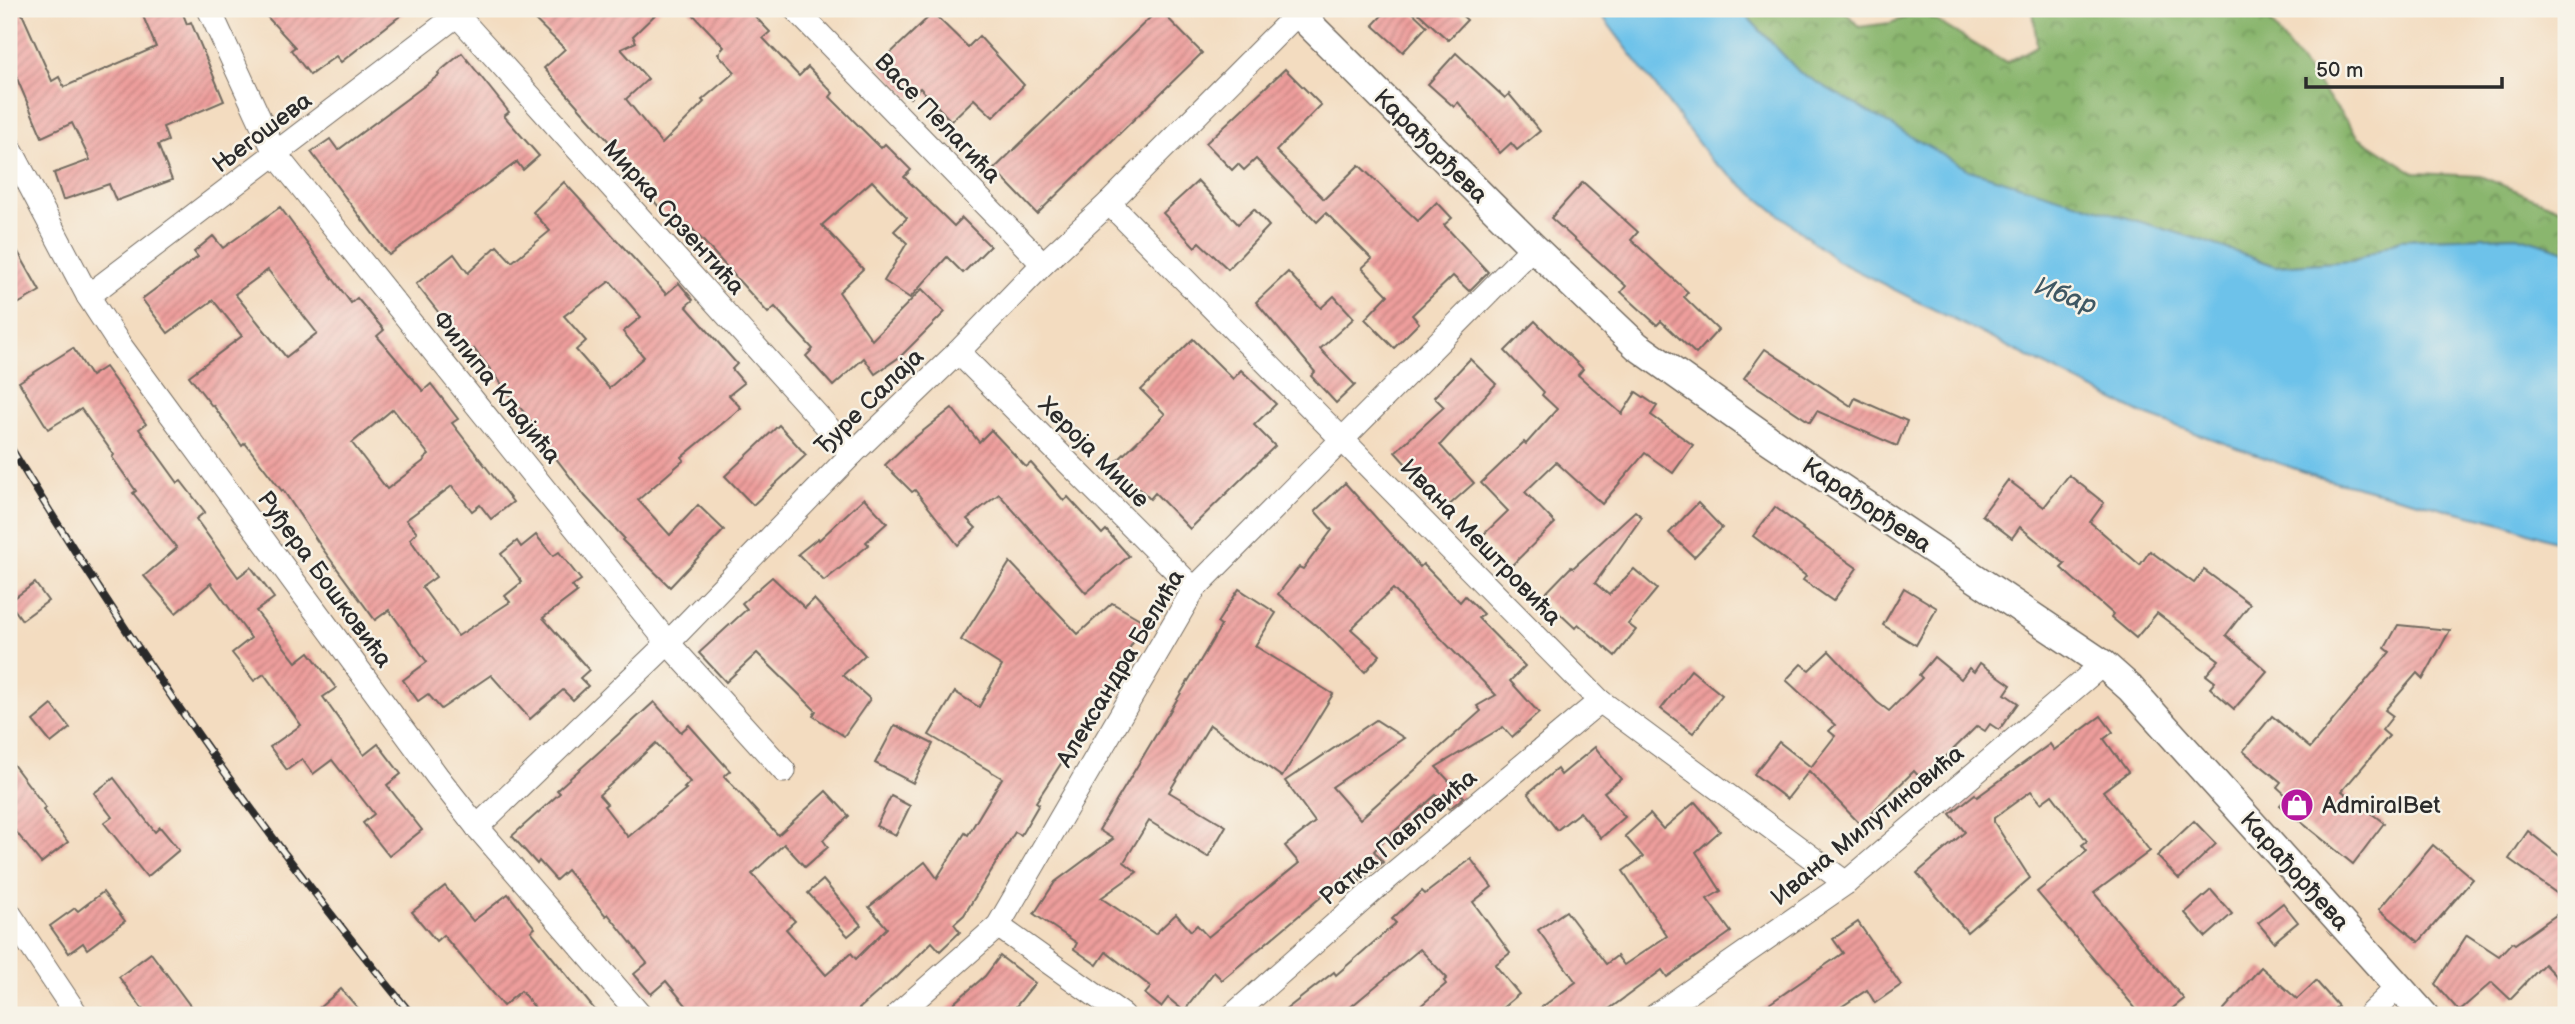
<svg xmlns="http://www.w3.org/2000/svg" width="2575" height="1024" font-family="'Balsamiq Sans',sans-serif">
<defs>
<pattern id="forest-crowns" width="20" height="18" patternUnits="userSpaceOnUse" patternTransform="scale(1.75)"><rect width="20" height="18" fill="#8ab66e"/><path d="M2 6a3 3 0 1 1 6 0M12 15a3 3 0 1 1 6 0" fill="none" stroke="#71945b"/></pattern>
<pattern id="building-hatch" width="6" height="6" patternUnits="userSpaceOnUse" patternTransform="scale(1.75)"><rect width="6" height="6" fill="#ee9e9c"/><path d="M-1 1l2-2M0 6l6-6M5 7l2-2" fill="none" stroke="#c1817f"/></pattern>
</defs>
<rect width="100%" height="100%" fill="#f7f3e8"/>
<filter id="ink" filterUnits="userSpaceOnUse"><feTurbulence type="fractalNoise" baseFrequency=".0143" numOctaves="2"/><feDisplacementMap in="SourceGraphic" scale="14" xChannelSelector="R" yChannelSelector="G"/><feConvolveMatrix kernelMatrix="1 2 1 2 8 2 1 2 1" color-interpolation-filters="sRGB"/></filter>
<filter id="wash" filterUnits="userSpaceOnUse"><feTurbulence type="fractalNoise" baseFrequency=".00686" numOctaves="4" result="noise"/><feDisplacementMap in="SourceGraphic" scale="28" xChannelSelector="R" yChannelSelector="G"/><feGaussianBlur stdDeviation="1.57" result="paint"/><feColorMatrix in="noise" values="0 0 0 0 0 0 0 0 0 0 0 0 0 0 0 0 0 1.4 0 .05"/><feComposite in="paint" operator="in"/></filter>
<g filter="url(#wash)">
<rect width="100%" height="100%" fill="#f3dcc0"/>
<polygon fill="url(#forest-crowns)" stroke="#5a704c" stroke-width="2" points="1740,9 1843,9 1859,27 1890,23 1922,12 2006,63 2037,46 2033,9 2263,9 2279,34 2359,137 2415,173 2480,176 2566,211 2566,251 2517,236 2400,240 2353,261 2276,266 2204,241 1969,171 1799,72"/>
<polygon fill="#6dc2ea" stroke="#4c768a" stroke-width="2" points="1597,9 1740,9 1799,72 1969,170 2204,241 2276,266 2353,261 2400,240 2517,236 2566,251 2566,545 2502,523 2318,477 2140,413 1837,261 1711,160"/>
<g id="blocks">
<g fill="url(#building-hatch)" fill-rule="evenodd">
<polygon points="9,9 20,9 52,81 59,77 64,87 156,47 140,9 181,9 187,24 191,22 224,101 163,127 168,141 158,145 172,180 116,201 109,184 63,200 54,173 90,160 72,123 42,137 9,60"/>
<polygon points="260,9 409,9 341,62 336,56 310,75 291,50 295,47"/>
<polygon points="524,9 661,9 633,36 636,42 621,49 648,79 626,99 662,144 704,102 702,100 735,72 718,54 724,47 688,9 748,9 770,32 763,38 799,76 808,67 833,93 830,97 881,148 885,144 911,170 904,177 954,226 962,218 990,246 963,273 947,257 910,298 884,281 907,243 894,231 907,218 872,181 822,225 863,269 839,292 872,340 922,289 945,312 901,356 875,374 864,358 833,386 806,356 813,349 775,307 768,313 688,224 680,231 653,200 657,196 544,68 565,49"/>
<polygon points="1159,9 1202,53 1037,214 994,169"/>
<polygon points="1388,9 1409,9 1427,26 1403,52 1373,25"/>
<polygon points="1414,9 1455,9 1467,20 1448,40"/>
<polygon points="933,13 968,47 979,36 1024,85 993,117 974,99 951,121 920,88 910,98 878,65"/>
<polygon points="462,53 509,112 504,116 539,156 523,170 517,162 389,255 311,152 330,139 338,150 439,75 438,73"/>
<polygon points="1456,53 1505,98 1509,94 1540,131 1517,150 1511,143 1500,153 1458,102 1454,107 1428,84"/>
<polygon points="1285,69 1321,105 1276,151 1324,199 1359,165 1418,221 1437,202 1452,218 1444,225 1488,272 1469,291 1453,276 1412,315 1419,323 1394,348 1365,319 1388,295 1362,268 1372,259 1326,213 1317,222 1256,159 1244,170 1238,164 1232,170 1206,143"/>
<polygon points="1198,181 1238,224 1254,209 1269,226 1228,269 1199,242 1195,247 1163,213"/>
<path d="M564,182L666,294L679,283L693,300L686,306L737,364L732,369L744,383L729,395L741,408L682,457L684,460L638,500L670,535L698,505L724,530L670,587L622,540L624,538L585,496L542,440L544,438L474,349L470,352L416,284L454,254L468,273L497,246L512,262L550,231L533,212ZM610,281L641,317L623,332L644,357L609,388L576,350L586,341L564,316Z"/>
<polygon points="1583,182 1638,232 1631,240 1688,292 1684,297 1718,330 1696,354 1661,321 1657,325 1621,292 1626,286 1551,218"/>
<path d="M280,207L351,303L357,298L384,330L377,336L423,391L431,384L458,419L452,423L513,502L491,519L480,505L472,511L452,486L406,520L417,532L410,539L436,577L422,587L458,636L510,602L505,596L522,582L501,554L517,541L521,547L536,535L553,556L559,552L581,580L572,586L577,592L543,618L589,670L580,678L588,686L573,700L563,690L530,719L491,675L441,709L428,694L418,701L403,680L427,662L389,610L375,620L322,548L283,490L282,491L245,443L242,446L213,405L212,406L189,376L242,336L213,300L168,333L142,299L198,257L194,252L213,236L223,248ZM268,270L317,333L286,357L235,294ZM393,409L429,455L424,459L425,460L387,489L352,443Z"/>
<polygon points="9,236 40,291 9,309"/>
<polygon points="1288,272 1321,308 1334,296 1354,318 1320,349 1355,385 1336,403 1311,376 1315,372 1256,302"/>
<polygon points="1535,321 1583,369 1578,375 1622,414 1636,392 1657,406 1651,415 1693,445 1673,473 1645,453 1602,504 1556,462 1525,492 1555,523 1510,567 1481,537 1508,511 1481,483 1524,442 1526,444 1557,409 1542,395 1544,392 1505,351"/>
<polygon points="1193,339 1233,379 1241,370 1276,404 1254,425 1275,446 1190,529 1155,493 1150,499 1114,464 1165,414 1141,390"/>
<polygon points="73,348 91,376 105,367 146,424 139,429 178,483 181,481 205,512 196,519 238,577 251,567 274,598 256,611 296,662 309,652 336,688 323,697 364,755 378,744 401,774 387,785 422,830 389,856 363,823 374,814 332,760 313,774 302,759 287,770 270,747 301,725 264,674 254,681 232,653 251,638 211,583 176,613 144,576 177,548 133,493 136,491 112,457 114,455 81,409 48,429 19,382"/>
<polygon points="1765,349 1851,406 1855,398 1907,421 1897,446 1817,411 1810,422 1744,378"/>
<polygon points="1470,359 1496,384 1440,445 1474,483 1446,508 1395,452 1444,407 1434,397"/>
<polygon points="952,408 979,442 991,430 1026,467 1031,463 1064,501 1068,497 1102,534 1106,530 1129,556 1086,593 999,494 967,519 976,528 958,545 915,490 912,492 885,465 908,443"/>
<polygon points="779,425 806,455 753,505 725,476"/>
<polygon points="2069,475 2104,503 2090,522 2140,565 2150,551 2194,583 2204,570 2250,604 2226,635 2267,671 2234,709 2210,688 2215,682 2206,675 2219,660 2157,613 2136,638 2111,617 2113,614 2061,568 2065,564 2020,527 2012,538 1982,515 2008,480 2044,507"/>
<polygon points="1345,483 1420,567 1423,564 1460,602 1465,596 1483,614 1478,618 1525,666 1510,681 1539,713 1512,737 1503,727 1436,767 1464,797 1449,809 1436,795 1380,844 1374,851 1383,862 1360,881 1352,871 1222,980 1214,972 1184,1011 1168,998 1161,1007 1145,994 1151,987 1106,952 1097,965 1074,949 1077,943 1034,914 1055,882 1113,839 1099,830 1221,626 1217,623 1239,589 1276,613 1255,646 1333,694 1282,777 1210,725 1169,792 1226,826 1208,857 1149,821 1124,862 1137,872 1101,898 1155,934 1176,914 1191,931 1197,925 1208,937 1299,863 1285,846 1315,822 1285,781 1376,720 1404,738 1332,787 1360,819 1481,711 1477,706 1496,695 1393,589 1351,629 1380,655 1365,672 1324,632 1278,594 1299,567 1303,569 1332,530 1315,511"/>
<polygon points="864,498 887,523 866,542 869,545 824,581 798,554 818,538 819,540"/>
<polygon points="1698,503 1722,528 1694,557 1669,533"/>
<polygon points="1775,507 1803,528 1802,529 1857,568 1833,601 1803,580 1806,576 1753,536"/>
<polygon points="1635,511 1642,517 1595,583 1609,595 1634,569 1657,589 1628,624 1636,630 1615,656 1578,624 1575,628 1542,597 1571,567 1573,568"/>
<path d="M1010,562L1078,634L1112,603L1145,622L1119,666L1127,670L1109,699L1102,694L1088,715L1064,759L1036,802L1039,804L1021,835L1015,832L964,915L954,924L960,932L940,951L932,942L896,978L895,977L852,1015H694L666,981L651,994L634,974L647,963L608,914L606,916L567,870L556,880L539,861L537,864L512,836L560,793L557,790L654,702L681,732L689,725L730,771L724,776L778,835L826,791L849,816L823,840L828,847L805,867L784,844L752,874L795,921L786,929L826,975L851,953L856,959L887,928L869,907L925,862L937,878L965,833L968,835L1002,778L929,735L955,692L979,707L1002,666L961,640ZM656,743L690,782L684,788L686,789L628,837L604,806L607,804L599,795Z"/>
<polygon points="772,577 805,608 814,599 865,655 843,675 870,699 844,736 813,716 816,711 757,653 726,682 699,653 747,609 742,603"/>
<polygon points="35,583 48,601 22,620 9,602"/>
<polygon points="1904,588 1937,608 1916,645 1883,625"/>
<polygon points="2398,625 2450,630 2423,679 2417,673 2385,710 2393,716 2382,730 2389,736 2342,791 2384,823 2353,864 2280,805 2287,796 2277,787 2281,782 2243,751 2272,716 2310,748 2390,652 2385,648"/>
<polygon points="1829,651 1877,702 1889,711 1922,678 1919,675 1934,657 1961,679 1969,668 1974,672 1980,663 2011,685 2005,694 2018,703 1999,730 1990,724 1985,731 1977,726 1922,780 1914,771 1860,824 1809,771 1787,799 1754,774 1779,742 1811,767 1835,736 1829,731 1835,725 1786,680 1801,664 1809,670"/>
<polygon points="1691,670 1722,695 1693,733 1661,709"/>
<polygon points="52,705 70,728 51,743 33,721"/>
<polygon points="2101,716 2113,732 2104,739 2128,772 2103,791 2150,851 2094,893 2184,999 2164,1015 2141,1015 2037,892 2087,851 2082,845 2087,841 2052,795 2041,803 2031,791 1994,818 1994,822 2030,878 1967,932 1917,873 1965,832 1950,814 1975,794 1977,797 2050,744 2054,750"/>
<polygon points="895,725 933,744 913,783 875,763"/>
<polygon points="1595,747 1621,779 1604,792 1625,817 1601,838 1580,812 1557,830 1528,793 1557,769 1561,775"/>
<polygon points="9,759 46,808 43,810 68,842 41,863 9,823"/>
<polygon points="114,778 155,832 160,827 179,850 147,877 104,823 112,817 94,793"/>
<polygon points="891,796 910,806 896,835 876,826"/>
<polygon points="1695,802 1720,831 1696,852 1721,891 1707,899 1731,932 1667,977 1662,970 1601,1015 1531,1015 1576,982 1538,930 1566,911 1606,964 1617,956 1624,965 1667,936 1623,871 1643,857 1625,836 1650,814 1663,829"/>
<polygon points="2194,821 2216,844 2179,879 2157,856"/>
<polygon points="2528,831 2566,861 2566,900 2509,859"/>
<polygon points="2433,845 2473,879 2419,942 2379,909"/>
<polygon points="1471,859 1492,887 1473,902 1510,953 1495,965 1519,994 1494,1015 1410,1015 1446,984 1444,981 1447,978 1420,949 1341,1015 1279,1015 1334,972 1336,975 1396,923 1392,919 1422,891 1425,894"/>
<polygon points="823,880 861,925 848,936 808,893"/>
<polygon points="445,886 473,921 508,894 535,928 531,931 599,1015 541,1015 521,991 503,1006 443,935 436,941 412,912"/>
<polygon points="2211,890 2232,914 2206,937 2185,913"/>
<polygon points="103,892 125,921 87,949 83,943 69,953 50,926 75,908 78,911"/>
<polygon points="2283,903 2298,922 2274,942 2258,923"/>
<polygon points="2566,908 2566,987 2544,964 2510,999 2492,982 2459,1011 2435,984 2467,935 2499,956 2512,942 2515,944"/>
<polygon points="1858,922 1901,985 1875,1003 1867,990 1829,1015 1753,1015 1843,953 1833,939"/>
<polygon points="151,953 197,1015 147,1015 119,977"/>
<polygon points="1000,956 1035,983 1009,1015 940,1015 985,976"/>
<polygon points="2261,967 2297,999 2316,981 2338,1006 2327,1015 2219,1015"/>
<polygon points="341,989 364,1015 311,1015"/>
</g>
</g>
</g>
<g filter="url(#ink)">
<use href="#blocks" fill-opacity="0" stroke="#71695f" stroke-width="2"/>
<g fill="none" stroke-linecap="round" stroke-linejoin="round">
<defs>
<g id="minor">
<polyline points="209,9 276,155 668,643 784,771"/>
<polyline points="795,9 1043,264"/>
<polyline points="458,16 852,454"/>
<polyline points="9,146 88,296 120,345 437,776 477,827 640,1015"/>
<polyline points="1109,203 1600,701 1846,883"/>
<polyline points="88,296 465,9"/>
<polyline points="958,352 1194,589"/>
<polyline points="477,827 668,643 852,454 958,352 1043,264 1109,203 1298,13"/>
<polyline points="9,913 77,1015"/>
<polyline points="998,926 1123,1015"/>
<polyline points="897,1015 998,926 1194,589 1533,247"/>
<polyline points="1233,1015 1376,888 1600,701"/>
<polyline points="1656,1015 1846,883 2103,664"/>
<polyline points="2369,1015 2399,986"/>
</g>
<polyline id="tertiary" points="1294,9 1533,247 1637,346 1768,439 2066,639 2103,664 2130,688 2424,1015"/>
</defs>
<use href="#minor" stroke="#71695f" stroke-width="25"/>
<use href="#tertiary" stroke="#71695f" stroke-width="31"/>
<use href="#minor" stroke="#fff" stroke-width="23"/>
<use href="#tertiary" stroke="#fff" stroke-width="28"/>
<defs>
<path id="rail" d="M9,445C129,644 264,836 412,1015"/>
</defs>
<use href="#rail" stroke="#2b2b2b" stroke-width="8"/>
<use href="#rail" stroke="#f7f3e8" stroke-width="5" stroke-dasharray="16" stroke-linecap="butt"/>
</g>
</g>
<defs>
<symbol id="shop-disc" viewBox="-11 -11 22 22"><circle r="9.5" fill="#b5179e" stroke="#f7f3e8"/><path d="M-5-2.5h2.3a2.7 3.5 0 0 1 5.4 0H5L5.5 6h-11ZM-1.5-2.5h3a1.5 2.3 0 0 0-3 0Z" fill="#fff"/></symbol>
</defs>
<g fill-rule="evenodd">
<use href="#shop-disc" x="2278" y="786" width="38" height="38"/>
</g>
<g text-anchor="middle" stroke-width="5" stroke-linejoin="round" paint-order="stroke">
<g font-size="24" fill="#2b2b2b" stroke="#f7f3e8">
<text transform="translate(938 118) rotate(46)" y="8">Васе Пелагића</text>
<text transform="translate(262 132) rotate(-37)" y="8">Његошева</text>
<text transform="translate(1431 146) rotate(45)" y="8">Карађорђева</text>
<text transform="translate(674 217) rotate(48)" y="8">Мирка Срзентића</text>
<text transform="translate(497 387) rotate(51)" y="8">Филипа Кљајића</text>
<text transform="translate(869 401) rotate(-44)" y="8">Ђуре Салаја</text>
<text transform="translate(1094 452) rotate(45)" y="8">Хероја Мише</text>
<text transform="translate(1867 505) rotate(34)" y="8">Карађорђева</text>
<text transform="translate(1481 542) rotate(46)" y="8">Ивана Мештровића</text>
<text transform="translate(325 579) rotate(54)" y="8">Руђера Бошковића</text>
<text transform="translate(1120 668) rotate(-59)" y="8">Александра Белића</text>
<text transform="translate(1867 825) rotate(-39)" y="8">Ивана Милутиновића</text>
<text transform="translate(1398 837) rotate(-40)" y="8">Ратка Павловића</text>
<text transform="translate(2295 871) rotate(48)" y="8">Карађорђева</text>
</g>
<g font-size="24" fill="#2b2b2b" stroke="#f7f3e8" text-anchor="start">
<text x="2322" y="813">AdmiralBet</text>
</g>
<g font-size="26" font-style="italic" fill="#3f5864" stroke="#f7f3e8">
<text transform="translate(2066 295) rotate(20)" y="9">Ибар</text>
</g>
</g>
<rect width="2575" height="1024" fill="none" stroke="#f7f3e8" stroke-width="35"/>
<path d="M2306 77v10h196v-10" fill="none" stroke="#2b2b2b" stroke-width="3.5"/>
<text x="2316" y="77" font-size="21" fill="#2b2b2b" stroke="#f7f3e8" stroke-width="5" paint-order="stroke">50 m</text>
</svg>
